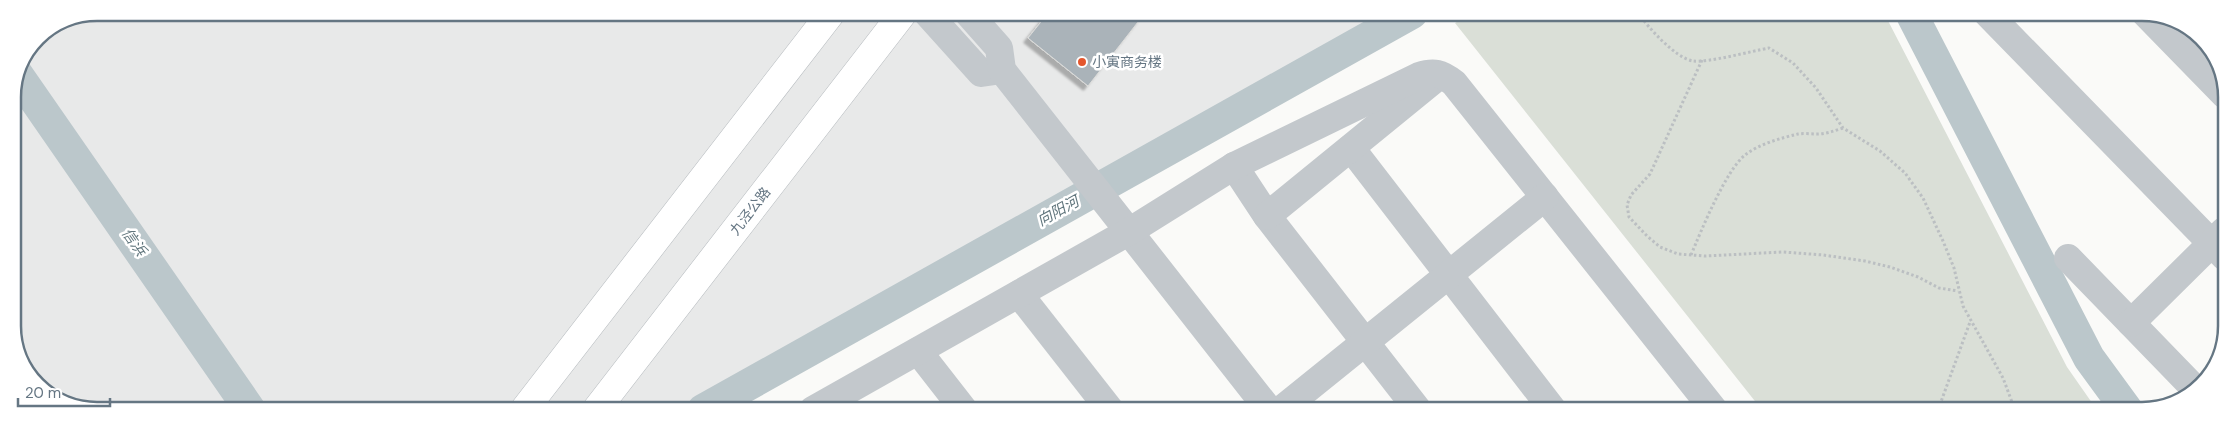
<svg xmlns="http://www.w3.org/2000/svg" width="2239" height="423" font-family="'DM Sans','Noto Sans SC',sans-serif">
<defs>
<filter id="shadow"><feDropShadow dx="-4.5" dy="4.5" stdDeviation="1" flood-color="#0004"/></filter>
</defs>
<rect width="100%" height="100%" fill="#fafaf8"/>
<polygon fill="#e8e9e9" points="97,13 1429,13 715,410 86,410 41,389 15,347 13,97 19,65 38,37 65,19"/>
<polygon fill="#dadfd7" points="1472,13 1884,13 2067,367 2097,410 1762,410 1455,23"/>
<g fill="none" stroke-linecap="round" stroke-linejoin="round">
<g stroke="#bbc7cb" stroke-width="32">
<polyline points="1911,13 2089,358 2127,410"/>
<polyline points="17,74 250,410"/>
<polyline points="703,410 1412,13"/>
</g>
</g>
<polygon fill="#aab3b9" stroke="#dcdcda" filter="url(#shadow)" points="1048,13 1145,13 1088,86 1028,38"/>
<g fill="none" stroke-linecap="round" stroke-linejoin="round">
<defs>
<g id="major">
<polyline points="524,410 831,13"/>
<polyline points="596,410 903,13"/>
</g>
</defs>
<use href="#major" stroke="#b5babe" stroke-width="29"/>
<g stroke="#bbbfc2" stroke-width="3" stroke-dasharray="2.5 2.5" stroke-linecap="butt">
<path d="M1638,13C1648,27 1675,58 1693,61C1707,63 1752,51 1769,48L1793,63L1816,88L1843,128L1880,151L1905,173L1923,198L1943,241L1954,268L1963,306L2003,378L2015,410"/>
<polyline points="1702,60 1650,174 1631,195 1627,205 1629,217 1647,236 1660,247 1678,254 1705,256 1783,252 1823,255 1865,261 1890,267 1918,277 1939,288 1958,291"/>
<path d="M1691,255C1701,231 1726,170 1745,155C1759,144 1781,138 1798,134C1804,133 1811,134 1817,134C1826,134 1834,131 1843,128"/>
<polyline points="1938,410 1970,322"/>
</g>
<g stroke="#c3c8cc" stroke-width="28">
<polyline points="927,13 981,73 1002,70"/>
<polyline points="968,13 999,48 1002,70 1269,410"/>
<polyline points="1987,13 2225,257"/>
<polyline points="2145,13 2225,95"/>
<polyline points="1351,148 1553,410"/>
<polyline points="1234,166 1267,216 1418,410"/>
<polyline points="1267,216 1435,79"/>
<polyline points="2068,258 2196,390"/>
<polyline points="1019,294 1110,410"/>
<polyline points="2131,323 2224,231"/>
<polyline points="918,351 964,410"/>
<path d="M813,410L1130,231L1234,166L1419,76C1434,71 1441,73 1454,83L1714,410"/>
<polyline points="1281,410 1545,197"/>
</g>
<use href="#major" stroke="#fff" stroke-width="28"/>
</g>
<circle fill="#e4572e" stroke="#fff" stroke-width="2" cx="1082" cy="62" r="5"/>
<g text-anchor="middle" stroke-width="5" stroke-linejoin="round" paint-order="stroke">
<g font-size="14" fill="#657683" stroke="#fff" text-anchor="start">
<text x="1092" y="67">小寅商务楼</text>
</g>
<g font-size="14" fill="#657683" stroke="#fff">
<text transform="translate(750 211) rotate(-52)" y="5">九泾公路</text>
</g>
<g font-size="15" font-style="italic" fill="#60757c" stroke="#fff">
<text transform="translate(1058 211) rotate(-29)" y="5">向阳河</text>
<text transform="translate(134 242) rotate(55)" y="5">信浜</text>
</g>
</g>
<path d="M0 0H2239V423H0ZM97 21H2142A76 76 0 0 1 2218 97V326A76 76 0 0 1 2142 402H97A76 76 0 0 1 21 326V97A76 76 0 0 1 97 21Z" fill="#fff" fill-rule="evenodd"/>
<path fill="none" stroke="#657683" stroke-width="2.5" d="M97 21H2142A76 76 0 0 1 2218 97V326A76 76 0 0 1 2142 402H97A76 76 0 0 1 21 326V97A76 76 0 0 1 97 21Z"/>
<path d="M18 398v8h92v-8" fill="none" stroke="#657683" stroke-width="2.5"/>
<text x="25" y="398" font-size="15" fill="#657683" stroke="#ffffff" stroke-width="4" paint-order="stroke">20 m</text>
</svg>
